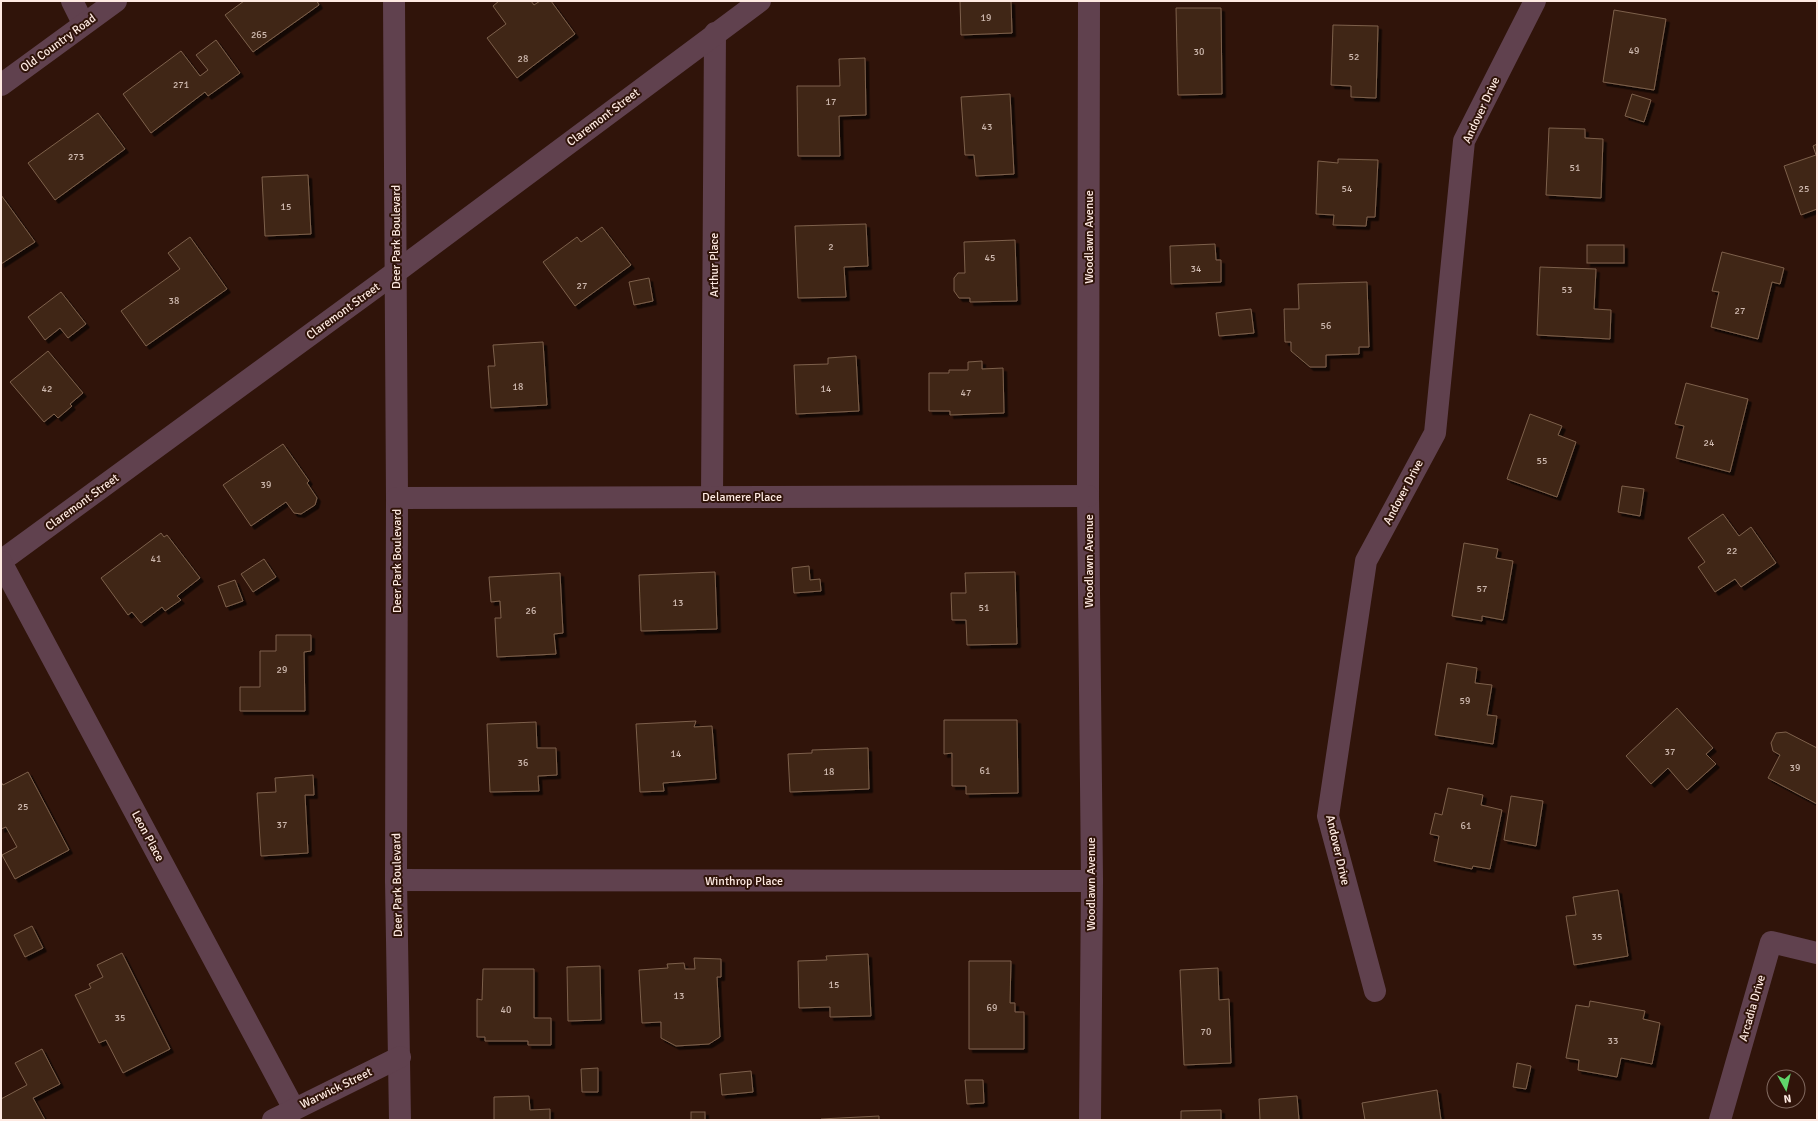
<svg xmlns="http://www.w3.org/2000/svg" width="1818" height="1121" font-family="Signika,sans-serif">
<defs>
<filter id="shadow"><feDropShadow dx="3.5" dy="3.5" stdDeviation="0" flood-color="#0009"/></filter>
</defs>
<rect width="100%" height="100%" fill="#30140a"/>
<g fill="#402715" stroke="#7d604c" filter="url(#shadow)">
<polygon points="244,1 317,1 319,5 253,52 225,15"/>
<polygon points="499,1 531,1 534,5 540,1 551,1 575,34 517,78 487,38 506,24 493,6"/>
<polygon points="960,1 1011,1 1012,33 961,35"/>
<polygon points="1176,8 1221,8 1222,94 1178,95"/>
<polygon points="1614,10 1666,19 1654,90 1603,82"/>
<polygon points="1333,25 1378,26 1376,98 1351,97 1351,86 1331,85"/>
<polygon points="216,40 240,73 208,96 205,92 151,133 123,94 181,51 200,76 208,70 196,55"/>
<polygon points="865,58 866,115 839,116 840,156 798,156 797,86 840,86 839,59"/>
<polygon points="1010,94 1014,174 976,176 974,155 965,155 961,97"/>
<polygon points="1632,94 1651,100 1644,122 1625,116"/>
<polygon points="98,113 125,149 55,200 28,163"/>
<polygon points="1549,128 1585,129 1585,138 1603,139 1601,198 1546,195"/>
<polygon points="1817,144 1817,209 1801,215 1784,166 1816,155 1813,146"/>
<polygon points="1338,159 1378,160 1375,217 1367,217 1366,226 1333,225 1334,215 1316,214 1318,161 1338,163"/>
<polygon points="308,175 311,234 265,236 262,177"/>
<polygon points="1,195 35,242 1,264"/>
<polygon points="866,224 868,266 844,267 846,297 798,298 795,226"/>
<polygon points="602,227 631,265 575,306 543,262 577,237 581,242"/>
<polygon points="190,237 227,289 146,346 121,311 180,269 168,253"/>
<polygon points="1015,240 1017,301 970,302 970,298 959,298 954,291 954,278 958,273 965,273 964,242"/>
<polygon points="1215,244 1216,260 1221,260 1221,282 1171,284 1170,246"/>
<rect x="1587" y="245" width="37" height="18"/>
<polygon points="1722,252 1784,268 1780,284 1772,282 1758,339 1711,327 1719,292 1712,291"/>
<polygon points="1540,267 1596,269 1594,309 1611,310 1610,339 1537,335"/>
<polygon points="649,278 653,301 634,305 629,282"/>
<polygon points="1367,282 1369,347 1359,347 1359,354 1326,355 1326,367 1310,367 1291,351 1291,342 1285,342 1284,309 1299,309 1298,284"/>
<polygon points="61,292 86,324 68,338 60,328 45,340 28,317"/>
<polygon points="1251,309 1254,333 1219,336 1216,313"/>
<polygon points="543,342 547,405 491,408 488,366 495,366 493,345"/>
<polygon points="48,351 83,393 70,404 72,406 58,418 54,414 44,422 10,382"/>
<polygon points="856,356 859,411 796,414 794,365 828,364 828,358"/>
<polygon points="982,361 982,369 1003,368 1004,413 950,415 950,411 929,411 929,373 949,373 949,370 968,370 968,362"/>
<polygon points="1686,383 1748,399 1730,472 1676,458 1684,426 1675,424"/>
<polygon points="1530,414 1562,426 1558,435 1576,442 1557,497 1507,479"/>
<polygon points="283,444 309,481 307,483 317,498 315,505 301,514 294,513 286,502 251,526 223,485"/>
<polygon points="1622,486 1644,489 1640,516 1618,512"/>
<polygon points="1723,514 1739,536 1751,527 1776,563 1741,587 1735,579 1715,592 1698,567 1705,562 1688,538"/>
<polygon points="161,533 164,537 167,535 200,578 177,596 181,600 165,611 162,607 141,623 132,612 128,615 101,578"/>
<polygon points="1464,543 1498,549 1496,558 1513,561 1503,620 1482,616 1482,621 1452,616"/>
<polygon points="264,559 276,577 253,592 241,574"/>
<polygon points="809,566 810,580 820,579 821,591 794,593 792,568"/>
<polygon points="715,572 717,629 641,631 639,575"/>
<polygon points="1015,572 1017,644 967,645 966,620 952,620 951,593 966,593 965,573"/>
<polygon points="560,573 563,633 554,634 556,654 497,657 495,618 501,618 500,601 491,602 489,577"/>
<polygon points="235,580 243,601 226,607 218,586"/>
<polygon points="276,635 311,635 311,651 304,652 305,711 240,711 240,687 260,687 260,651 276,651"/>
<polygon points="1447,663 1477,668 1475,683 1492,685 1487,715 1497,716 1493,744 1435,735"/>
<polygon points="1677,708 1713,748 1706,754 1716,764 1687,790 1668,768 1651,784 1626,756"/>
<polygon points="944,720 1017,720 1018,793 966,794 966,786 952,786 952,753 944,754"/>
<polygon points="696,721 694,727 712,726 716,779 663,783 664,791 640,792 636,724"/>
<polygon points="536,722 537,748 556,748 557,775 538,776 539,791 490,792 487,724"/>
<polygon points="1786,732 1817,748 1817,804 1768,778 1780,755 1773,751 1771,743 1776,733"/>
<polygon points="868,748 869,789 790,792 788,754 812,753 812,750"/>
<polygon points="28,772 69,850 15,879 2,855 17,847 6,827 1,829 1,782 3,785"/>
<polygon points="313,775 314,795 305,795 308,853 261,856 257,793 276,792 275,778"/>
<polygon points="1448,788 1483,795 1481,805 1502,810 1490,869 1473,866 1472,869 1434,861 1439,836 1430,834 1435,813 1442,815"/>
<polygon points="1511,796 1543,801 1536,846 1504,840"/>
<polygon points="1618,890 1628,956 1574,965 1566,916 1576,915 1573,897"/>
<polygon points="32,926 43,948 25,957 14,935"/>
<polygon points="122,953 170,1049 123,1073 106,1040 99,1043 75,995 91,988 89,984 103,977 97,965"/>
<polygon points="868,954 871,1016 830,1017 830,1007 799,1008 798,961 827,960 826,956"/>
<polygon points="694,958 721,959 721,977 717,977 720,1037 709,1044 676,1046 661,1038 661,1022 642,1023 639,970 668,968 667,964 684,963 685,969 695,969"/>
<polygon points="969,961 1011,961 1010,1003 1015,1003 1015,1012 1024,1012 1024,1049 969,1049"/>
<polygon points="600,966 601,1020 568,1021 567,967"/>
<polygon points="1218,968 1219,1000 1229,999 1231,1063 1184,1065 1180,970"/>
<polygon points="483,969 534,969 534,1018 551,1018 551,1045 528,1045 528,1041 485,1041 485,1037 477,1037 477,999 482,1000"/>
<polygon points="1590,1001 1645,1011 1643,1019 1660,1023 1652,1064 1621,1058 1617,1077 1578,1070 1579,1060 1566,1058 1576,1005 1589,1007"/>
<polygon points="42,1049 60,1084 33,1098 45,1120 1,1120 1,1099 27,1085 15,1063"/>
<polygon points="1517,1063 1531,1066 1526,1089 1513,1087"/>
<polygon points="598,1068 598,1092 582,1092 581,1069"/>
<polygon points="751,1071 753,1092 722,1095 720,1074"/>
<polygon points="965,1080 983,1080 984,1103 967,1104"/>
<polygon points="1437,1090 1441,1120 1365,1120 1362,1103"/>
<polygon points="529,1096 530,1110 550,1109 550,1120 494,1120 494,1097"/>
<polygon points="1297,1096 1299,1120 1260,1120 1259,1099"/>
<polygon points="1221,1110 1221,1120 1181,1120 1181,1111"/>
<rect x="691" y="1112" width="14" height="8"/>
<polygon points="879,1116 879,1120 822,1120 821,1119"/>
</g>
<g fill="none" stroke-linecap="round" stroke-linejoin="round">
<g stroke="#60414e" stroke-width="22">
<polyline points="72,1 83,23"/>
<polyline points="394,1 397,498 396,880 400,1120"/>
<polyline points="1089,1 1088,496 1092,881 1090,1120"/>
<polyline points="1,85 116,1"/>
<polyline points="712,497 715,33"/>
<polyline points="397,498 1088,496"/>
<polyline points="1,561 396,272 760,1"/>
<polyline points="1,562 294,1109"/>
<polyline points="396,880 1092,881"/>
<polyline points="1375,991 1328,816 1366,561 1435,433 1464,141 1535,1"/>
<polyline points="273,1120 400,1057"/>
<polyline points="1720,1120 1771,942 1817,953"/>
</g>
</g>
<g text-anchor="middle" stroke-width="4" stroke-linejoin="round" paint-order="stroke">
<g font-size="10" fill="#ceb9af">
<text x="986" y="21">19</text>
<text x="259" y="38">265</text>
<text x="1634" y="54">49</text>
<text x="1199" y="55">30</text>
<text x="1354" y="60">52</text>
<text x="523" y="62">28</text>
<text x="181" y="88">271</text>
<text x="831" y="105">17</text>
<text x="987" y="130">43</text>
<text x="76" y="160">273</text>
<text x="1575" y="171">51</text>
<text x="1347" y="192">54</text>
<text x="1804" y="192">25</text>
<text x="286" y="210">15</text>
<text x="831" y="250">2</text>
<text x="990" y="261">45</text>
<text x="1196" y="272">34</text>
<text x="582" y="289">27</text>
<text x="1567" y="293">53</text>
<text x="174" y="304">38</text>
<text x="1740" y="314">27</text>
<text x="1326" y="329">56</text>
<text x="518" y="390">18</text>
<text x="47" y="392">42</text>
<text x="826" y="392">14</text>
<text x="966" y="396">47</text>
<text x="1709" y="446">24</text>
<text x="1542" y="464">55</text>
<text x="266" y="488">39</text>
<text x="1732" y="554">22</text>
<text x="156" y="562">41</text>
<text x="1482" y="592">57</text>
<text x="678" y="606">13</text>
<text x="984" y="611">51</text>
<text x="531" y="614">26</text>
<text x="282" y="673">29</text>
<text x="1465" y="704">59</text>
<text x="1670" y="755">37</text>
<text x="676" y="757">14</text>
<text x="523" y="766">36</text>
<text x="1795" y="771">39</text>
<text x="985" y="774">61</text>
<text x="829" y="775">18</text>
<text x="23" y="810">25</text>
<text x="282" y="828">37</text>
<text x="1466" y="829">61</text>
<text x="1597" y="940">35</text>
<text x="834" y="988">15</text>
<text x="679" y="999">13</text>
<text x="992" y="1011">69</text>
<text x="506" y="1013">40</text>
<text x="120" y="1021">35</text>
<text x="1206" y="1035">70</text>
<text x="1613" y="1044">33</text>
</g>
<g font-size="12" fill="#feeae2" stroke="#30140a">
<text transform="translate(58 43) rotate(-36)" y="4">Old Country Road</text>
<text transform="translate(1481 110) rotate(-65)" y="4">Andover Drive</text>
<text transform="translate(603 117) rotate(-37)" y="4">Claremont Street</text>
<text transform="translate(396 237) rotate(-90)" y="4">Deer Park Boulevard</text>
<text transform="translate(1089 237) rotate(-90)" y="4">Woodlawn Avenue</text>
<text transform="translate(714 265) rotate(-90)" y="4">Arthur Place</text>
<text transform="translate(343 311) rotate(-36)" y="4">Claremont Street</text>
<text transform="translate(1403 492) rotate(-62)" y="4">Andover Drive</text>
<text x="742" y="501">Delamere Place</text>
<text transform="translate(82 502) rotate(-36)" y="4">Claremont Street</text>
<text transform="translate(397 561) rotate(-90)" y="4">Deer Park Boulevard</text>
<text transform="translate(1089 561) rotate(-90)" y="4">Woodlawn Avenue</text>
<text transform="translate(148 836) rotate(62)" y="4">Leon Place</text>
<text transform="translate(1338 850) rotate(77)" y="4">Andover Drive</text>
<text x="744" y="885">Winthrop Place</text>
<text transform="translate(1091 884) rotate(-90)" y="4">Woodlawn Avenue</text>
<text transform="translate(397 885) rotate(-91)" y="4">Deer Park Boulevard</text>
<text transform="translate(1752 1008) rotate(-74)" y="4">Arcadia Drive</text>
<text transform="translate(336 1088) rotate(-26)" y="4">Warwick Street</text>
</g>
</g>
<rect width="1818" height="1121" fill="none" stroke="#feeae2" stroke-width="4"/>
<g transform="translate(1786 1089) rotate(172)"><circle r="19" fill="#30140a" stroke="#826a60"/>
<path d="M0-3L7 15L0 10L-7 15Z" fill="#60d56b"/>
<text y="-6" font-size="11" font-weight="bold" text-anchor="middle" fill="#feeae2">N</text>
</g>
</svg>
